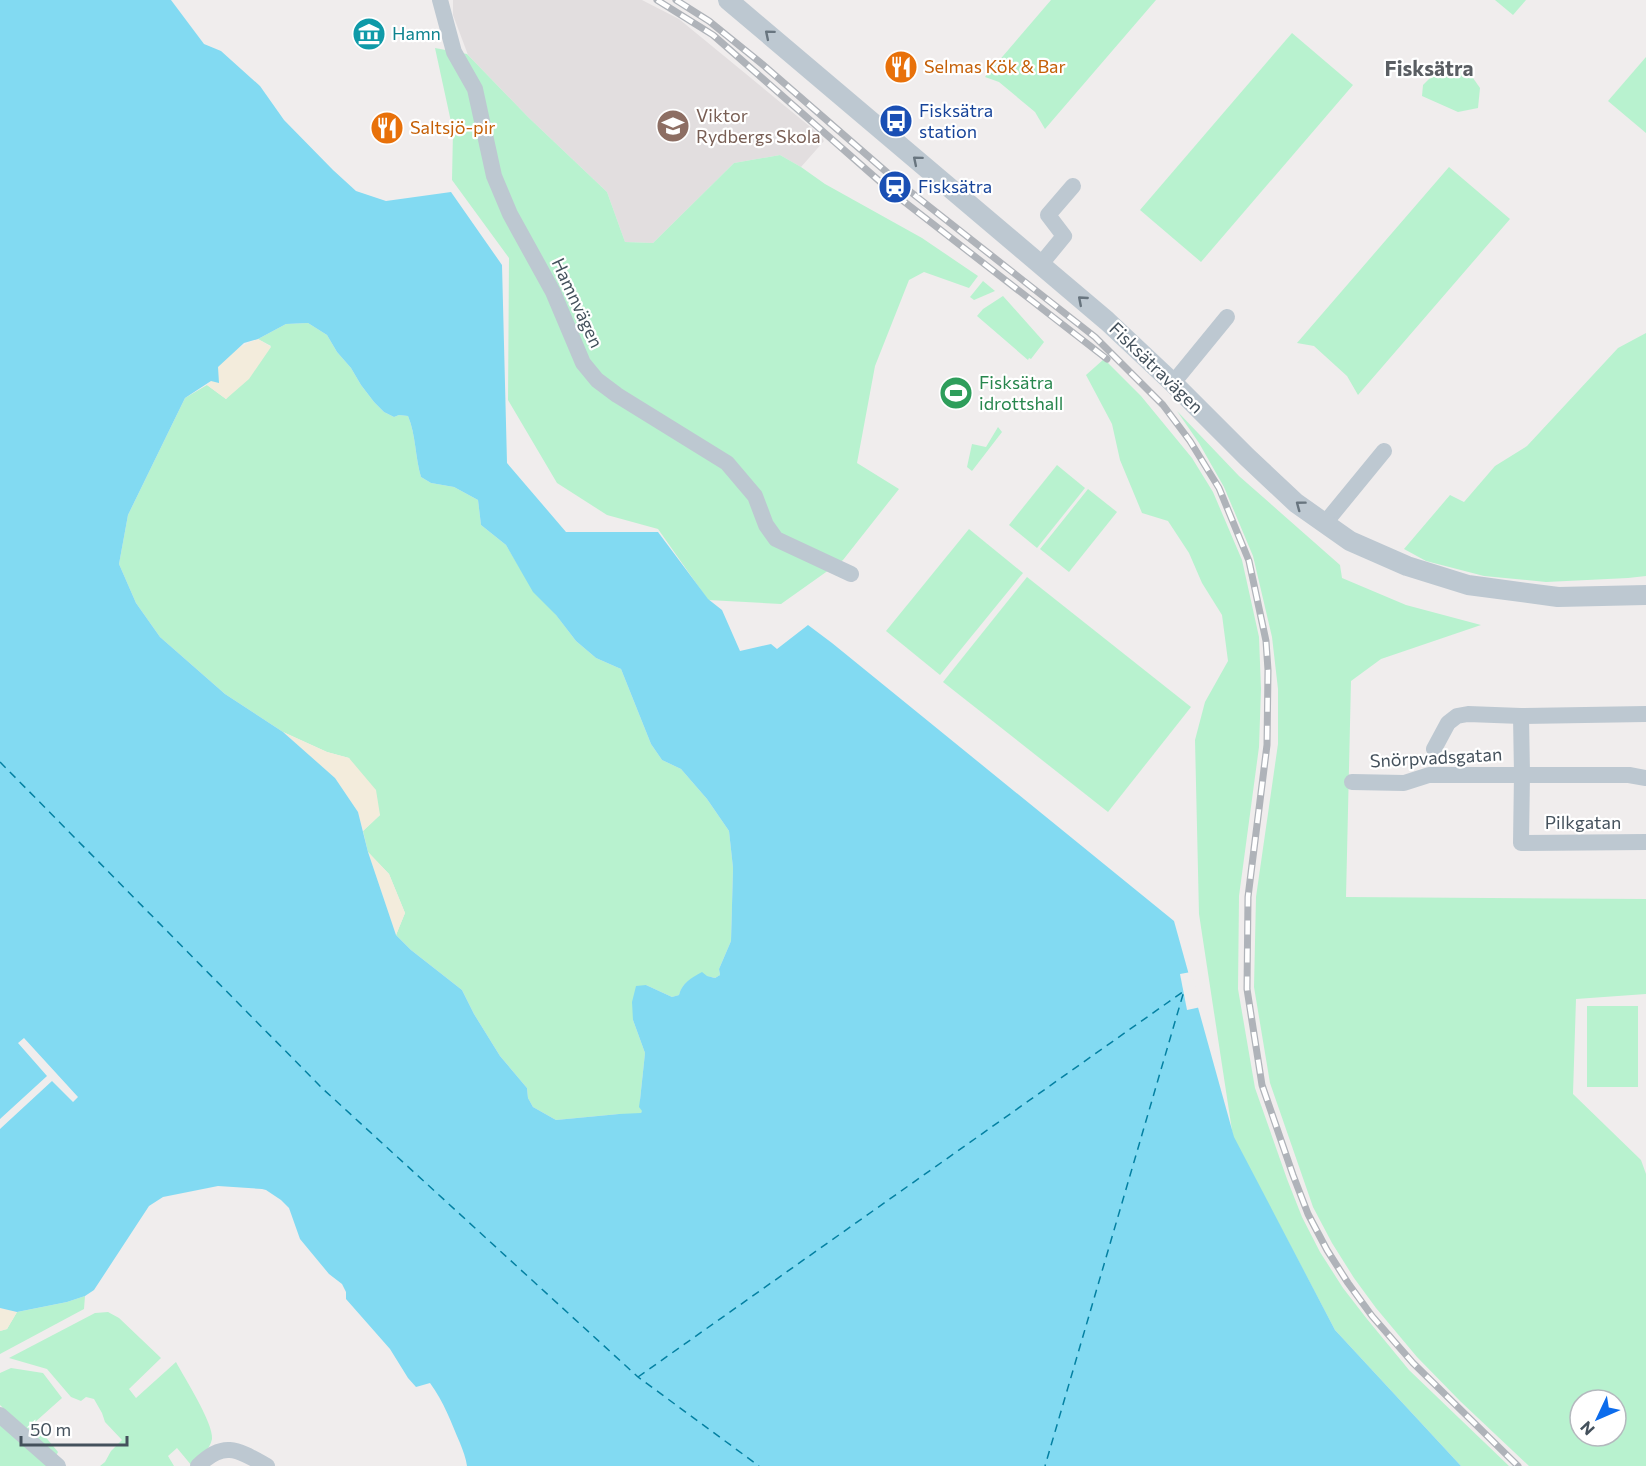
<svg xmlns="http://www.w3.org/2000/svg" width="1646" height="1466" font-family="Commissioner,sans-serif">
<rect width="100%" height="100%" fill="#f0eded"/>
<polygon fill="#e2dedf" points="453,0 642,0 679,19 819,134 824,141 801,167 780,155 734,163 653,243 625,242 607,192 528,117 468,55 453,15"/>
<g fill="#b8f2cf" fill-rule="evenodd">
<polygon points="1051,0 1156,0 1045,129 1035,112 999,82 985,77"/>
<polygon points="1495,0 1526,0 1513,15"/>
<polygon points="1292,33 1353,85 1201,262 1140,210"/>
<polygon points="435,48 467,54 528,117 607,192 625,242 653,243 734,163 780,155 801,167 825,184 922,238 978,276 969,288 924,272 909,280 875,366 857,463 899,489 843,560 781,604 708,600 658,529 607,515 557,483 508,400 509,258 452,180 453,131"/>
<polygon points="1646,57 1646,133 1608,101"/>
<polygon points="1442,66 1466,68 1480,88 1478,108 1458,112 1422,96 1423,85"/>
<polygon points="1449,167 1510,219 1358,395 1347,376 1314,346 1297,343"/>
<polygon points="983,281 995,291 974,300 970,297"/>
<polygon points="1003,296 1044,342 1031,359 1029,358 1028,360 977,316 983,309"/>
<path d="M308,323L327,335L337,352L351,368L361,385L374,402L384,412L394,417L399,415L408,416C416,435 415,457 421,477L431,483L454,487L478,500L481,525L506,545L518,565L576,641L596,658L621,669L651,744L662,760L681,769L707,799L729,831L733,868L731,941L719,969L720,975L715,978C699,974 684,978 679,995L672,997L646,985L633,1020L645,1053L640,1100V1107L643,1111L640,1114H619L556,1120L533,1107L528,1098L527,1088L500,1056L474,1014L462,990L411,950L396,935L405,913L389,874L368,852L363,831L380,815L349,758L327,752L283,732L225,694L160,637L136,603L119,564L128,515L185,398L207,385L226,399L271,346L258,339L286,324Z"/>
<polygon points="1646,333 1646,576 1628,578 1546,582 1484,576 1426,561 1404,549 1450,495 1464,502 1495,466 1527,446 1618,348"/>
<polygon points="1104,359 1141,396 1192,458 1213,492 1242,560 1259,637 1261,689 1259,747 1239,896 1238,989 1255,1088 1287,1179 1302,1217 1320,1252 1343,1288 1367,1319 1409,1370 1509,1466 1461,1466 1335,1330 1233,1137 1199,914 1195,740 1205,702 1228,661 1222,615 1202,583 1189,553 1168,521 1142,513 1120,460 1112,424 1086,375"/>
<path d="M1177,411L1239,476L1340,565L1342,578L1406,605L1481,625L1381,659L1351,681L1346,897L1646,899V994L1576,999L1573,1094L1641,1160L1646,1174V1466H1529L1460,1401L1417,1357L1376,1308L1354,1278L1332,1243L1313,1207L1270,1083L1254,987L1256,897L1278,744V689L1272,637L1253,556L1224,487L1199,443ZM1580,1400H1616V1436H1580Z"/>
<polygon points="998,427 1002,432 972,471 967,467 972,444 986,447"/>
<polygon points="1057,465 1085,488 1037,548 1009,525"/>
<polygon points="1088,489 1117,512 1069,572 1040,549"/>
<polygon points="969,529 1023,573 940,675 886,631"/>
<polygon points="1027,577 1191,707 1108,812 943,682"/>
<rect x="1587" y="1006" width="51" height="81"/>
<polygon points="85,1296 84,1309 0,1354 0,1331 7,1329 17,1312 67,1302"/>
<path d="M108,1312L119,1318L161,1358L129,1389L136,1398L176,1362C184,1377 214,1424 212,1439C210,1450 199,1458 192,1466L177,1448L168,1456L174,1466H100L105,1462L111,1451L122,1440L105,1422L102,1413L94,1399L86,1397L81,1401L71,1397L47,1369L9,1358L95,1313Z"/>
<polygon points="11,1368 43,1373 62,1398 34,1423 58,1452 55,1458 0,1405 0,1373"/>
<polygon points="0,1423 48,1466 0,1466"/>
</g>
<g fill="#f3ecdc">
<path d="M258,339L271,347L249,379L226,399L207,385C213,380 213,374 217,368C226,354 243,344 258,339Z"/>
<polygon points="283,732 327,752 349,758 376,790 380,815 363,831 358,812 335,778"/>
<polygon points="368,852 389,874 405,913 396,935"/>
<polygon points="0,1308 17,1312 7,1329 0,1331"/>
</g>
<path fill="#82daf2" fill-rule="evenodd" d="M0,0H171L204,44L221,51L260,86L284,120L333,170L356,191L386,201L451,192L502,265L507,463L566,532H658L708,599L722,610L740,651L771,644L777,649L808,625L832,643L1174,921L1234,1137L1335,1330L1461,1466H467C466,1458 463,1451 460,1443C451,1422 444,1402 430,1383L416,1387L408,1378L390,1349L346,1299V1292L342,1284L329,1274L300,1239L289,1208L281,1200L266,1190L262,1189L218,1186L163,1197L149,1206L94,1290L85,1296L67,1302L17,1312L0,1308ZM308,323L327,335L337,352L351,368L361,385L374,402L384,412L394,417L399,415L408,416C416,435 415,457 421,477L431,483L454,487L478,500L481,525L506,545L533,592L556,615L576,641L596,658L621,669L651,744L662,760L681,769L707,799L729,831L733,868L731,941L719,969L720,975L715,978L707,976L702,972C691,978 682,983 679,995L672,997L646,985L636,986L632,1002L633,1020L645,1053L640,1100L639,1107L642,1111L641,1113L619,1114L556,1120L533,1107L528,1098L527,1088L500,1056L474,1014L462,990L411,950L396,935L368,852L358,812L335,778L283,732L225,694L160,637L136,603L119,564L128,515L185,398L211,381L219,383L218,367L244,343L258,339L286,324Z"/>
<g fill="#f0eded">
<polygon points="1191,972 1201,1007 1187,1010 1180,974"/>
<polygon points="24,1038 78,1097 73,1102 52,1081 0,1129 0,1119 47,1076 18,1043"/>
</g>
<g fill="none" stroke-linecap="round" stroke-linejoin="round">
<g stroke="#0480a2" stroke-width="1.5" stroke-dasharray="8 6" stroke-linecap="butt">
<polyline points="0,762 323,1089 638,1377 759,1466"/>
<polyline points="638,1377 1184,991 1045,1466"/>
</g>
<g stroke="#bdc8d1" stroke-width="16">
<polyline points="440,0 454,52 475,89 494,176 510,214 553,292 583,363 597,380 617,395 727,463 755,496 766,525 776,539 851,574"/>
<polyline points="1041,264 1064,236 1048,215 1073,186"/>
<polyline points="1173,383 1227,317"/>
<polyline points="1325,523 1384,451"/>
<polyline points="1521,716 1522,774 1521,843 1646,842"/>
<polyline points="1434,749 1448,723 1457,716 1468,714 1521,716 1646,714"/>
<polyline points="1352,782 1404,783 1429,775 1629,775 1646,778"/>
<polyline points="0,1415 58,1466"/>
<path d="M198,1466C224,1440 238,1450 267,1466"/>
</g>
<polyline stroke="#bdc8d1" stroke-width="20" points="728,0 1107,321 1173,383 1247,457 1296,503 1350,541 1407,566 1468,585 1558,597 1646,595"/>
<defs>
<g id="rail">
<polyline points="657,0 713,35 893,193 1107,359"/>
<polyline points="676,0 709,21 762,64 898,182 1095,337 1163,405 1190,441 1219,488 1249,561 1266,641 1268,670 1267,745 1248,897 1247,989 1262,1085 1293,1175 1308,1214 1327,1250 1348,1283 1372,1316 1413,1363 1518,1466"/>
</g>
</defs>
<use href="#rail" stroke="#afb3b9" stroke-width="7"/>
<use href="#rail" stroke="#fff" stroke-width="4.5" stroke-dasharray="14" stroke-linecap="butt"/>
</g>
<defs><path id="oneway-chevron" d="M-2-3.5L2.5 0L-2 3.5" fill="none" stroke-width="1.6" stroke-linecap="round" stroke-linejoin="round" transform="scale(1.5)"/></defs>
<g stroke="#68757f">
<use href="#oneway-chevron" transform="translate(769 34) rotate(-140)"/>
<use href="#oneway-chevron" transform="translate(917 160) rotate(-140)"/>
<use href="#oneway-chevron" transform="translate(1082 300) rotate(-139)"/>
<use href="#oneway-chevron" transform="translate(1300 505) rotate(-143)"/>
</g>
<defs>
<symbol id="museum-disc" viewBox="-11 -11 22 22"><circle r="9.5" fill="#0f9aa8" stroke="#fff"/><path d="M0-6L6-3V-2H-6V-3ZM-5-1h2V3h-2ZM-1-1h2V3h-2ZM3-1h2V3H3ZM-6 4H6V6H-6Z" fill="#fff"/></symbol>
<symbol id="restaurant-disc" viewBox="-11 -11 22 22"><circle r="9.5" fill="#e8710a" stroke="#fff"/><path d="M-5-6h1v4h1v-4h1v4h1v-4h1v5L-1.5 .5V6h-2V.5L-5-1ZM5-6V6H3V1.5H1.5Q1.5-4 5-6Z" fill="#fff"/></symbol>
<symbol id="bus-disc" viewBox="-11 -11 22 22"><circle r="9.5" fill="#1a4fb4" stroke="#fff"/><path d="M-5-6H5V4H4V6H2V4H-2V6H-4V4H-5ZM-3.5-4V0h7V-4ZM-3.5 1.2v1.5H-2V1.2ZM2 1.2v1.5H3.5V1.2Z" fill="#fff"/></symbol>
<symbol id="school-disc" viewBox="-11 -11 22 22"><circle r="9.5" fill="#8d6e63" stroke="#fff"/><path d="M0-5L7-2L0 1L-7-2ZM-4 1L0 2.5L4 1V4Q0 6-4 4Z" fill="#fff"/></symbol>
<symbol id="station-disc" viewBox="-11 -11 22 22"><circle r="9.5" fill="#1a4fb4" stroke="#fff"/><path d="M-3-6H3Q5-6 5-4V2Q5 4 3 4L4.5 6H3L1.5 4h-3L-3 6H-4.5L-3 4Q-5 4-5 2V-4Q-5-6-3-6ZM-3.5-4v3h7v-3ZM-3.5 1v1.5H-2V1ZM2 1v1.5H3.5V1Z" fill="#fff"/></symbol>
<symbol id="stadium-disc" viewBox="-11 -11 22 22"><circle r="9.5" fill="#2e9e5b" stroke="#fff"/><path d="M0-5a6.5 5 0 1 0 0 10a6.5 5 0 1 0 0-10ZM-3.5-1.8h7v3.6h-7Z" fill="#fff"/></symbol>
</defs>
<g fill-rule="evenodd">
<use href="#museum-disc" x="350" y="15" width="38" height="38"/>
<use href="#restaurant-disc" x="882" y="48" width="38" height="38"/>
<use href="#bus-disc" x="877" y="102" width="38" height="38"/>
<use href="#school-disc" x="654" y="107" width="38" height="38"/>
<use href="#restaurant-disc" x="368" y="109" width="38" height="38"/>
<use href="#station-disc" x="876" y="168" width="38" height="38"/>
<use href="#stadium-disc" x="937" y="374" width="38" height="38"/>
</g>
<g text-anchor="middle" stroke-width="4.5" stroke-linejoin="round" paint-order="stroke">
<g font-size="18" fill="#0d838f" stroke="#fff" text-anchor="start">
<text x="392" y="40">Hamn</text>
</g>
<g font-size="18" fill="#c56008" stroke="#fff" text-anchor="start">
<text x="924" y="73">Selmas Kök &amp; Bar</text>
<text x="410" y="134">Saltsjö-pir</text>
</g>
<g font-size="18" fill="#164399" stroke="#fff" text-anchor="start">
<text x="919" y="117">Fisksätra<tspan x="919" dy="21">station</tspan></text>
<text x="918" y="193">Fisksätra</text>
</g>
<g font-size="18" fill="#785e54" stroke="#fff" text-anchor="start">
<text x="696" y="122">Viktor<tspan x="696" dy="21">Rydbergs Skola</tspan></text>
</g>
<g font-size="18" fill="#44515c" stroke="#fff">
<text transform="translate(577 303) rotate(65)" y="6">Hamnvägen</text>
<text transform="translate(1156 368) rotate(44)" y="6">Fisksätravägen</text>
<text transform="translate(1436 758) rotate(-3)" y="6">Snörpvadsgatan</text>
<text x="1583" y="829">Pilkgatan</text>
</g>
<g font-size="18" fill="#27864d" stroke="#fff" text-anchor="start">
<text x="979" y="389">Fisksätra<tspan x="979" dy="21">idrottshall</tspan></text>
</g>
<g font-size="21" font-weight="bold" fill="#5a5e63" stroke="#fff">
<text x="1429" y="76">Fisksätra</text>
</g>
</g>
<g transform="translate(1598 1418) rotate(226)"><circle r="28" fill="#ffffff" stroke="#b4b9be" stroke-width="1.5"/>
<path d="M0-4.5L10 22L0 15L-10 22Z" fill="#0c6cec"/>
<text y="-9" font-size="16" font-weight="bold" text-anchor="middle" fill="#44515c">N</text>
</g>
<path d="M21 1436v9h106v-9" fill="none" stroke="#44515c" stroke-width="3"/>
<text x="30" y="1436" font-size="18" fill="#44515c" stroke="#ffffff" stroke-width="4.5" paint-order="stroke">50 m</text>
</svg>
